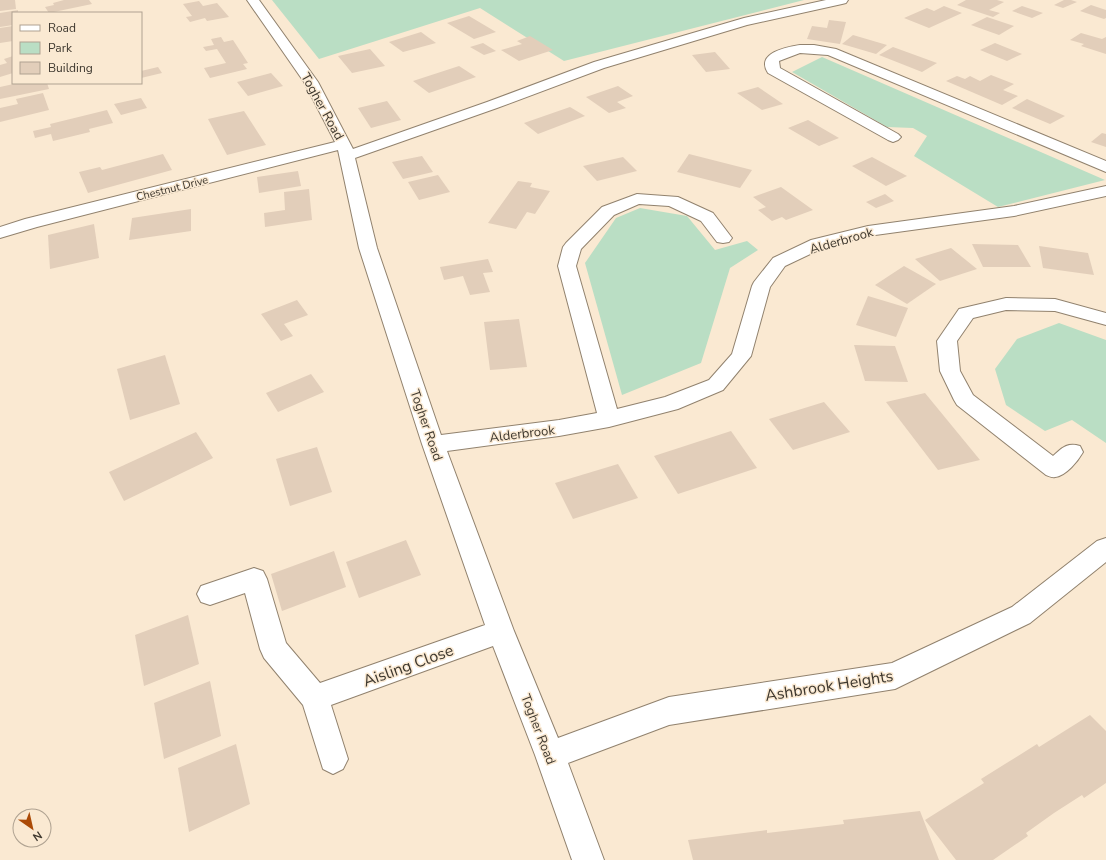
<svg xmlns="http://www.w3.org/2000/svg" width="1106" height="860" font-family="'Nunito Sans',sans-serif">
<rect width="100%" height="100%" fill="#fae9d2"/>
<g fill="#badec4">
<polygon points="272,0 804,0 564,61 480,8 319,59"/>
<polygon points="822,57 1105,180 998,207 914,156 927,136 913,128 887,127 792,72"/>
<polygon points="640,208 687,216 715,250 747,241 758,250 730,268 701,363 622,395 585,263 616,218"/>
<polygon points="1059,323 1106,340 1106,443 1072,420 1045,431 1006,405 995,369 1017,339"/>
</g>
<g fill="#e2ceba">
<polygon points="0,0 15,0 16,9 0,11"/>
<polygon points="64,0 89,0 92,4 49,13 45,7 54,5 53,3"/>
<polygon points="966,0 997,0 1004,2 989,10 1000,13 993,17 957,5"/>
<polygon points="1064,0 1071,0 1077,2 1063,8 1054,5"/>
<polygon points="199,1 203,6 217,3 229,17 207,21 205,18 190,22 186,17 192,16 183,4"/>
<polygon points="1091,5 1106,10 1106,18 1104,19 1080,11"/>
<polygon points="944,6 962,13 929,28 904,18 927,8 934,11"/>
<polygon points="1022,6 1043,13 1032,18 1012,11"/>
<polygon points="18,10 18,13 13,13 13,25 0,27 0,13"/>
<polygon points="469,16 496,32 474,39 447,23"/>
<polygon points="987,17 1014,26 999,35 971,25"/>
<polygon points="829,20 846,22 840,44 807,39 812,26 827,28"/>
<polygon points="13,26 13,41 0,43 0,28"/>
<polygon points="421,32 436,43 403,52 389,42"/>
<polygon points="1081,33 1102,39 1106,37 1106,54 1081,46 1084,44 1070,40"/>
<polygon points="853,35 887,45 876,54 842,44"/>
<polygon points="530,36 553,50 519,61 501,50 522,44 517,41"/>
<polygon points="221,37 224,42 233,40 248,63 243,64 247,69 210,78 204,68 226,63 217,49 206,51 203,47 214,45 211,39"/>
<polygon points="483,43 496,51 484,55 470,47"/>
<polygon points="995,43 1022,54 1007,61 980,50"/>
<polygon points="893,47 937,63 922,72 879,55"/>
<polygon points="370,49 385,66 352,73 338,56"/>
<polygon points="715,52 730,69 706,72 692,55"/>
<polygon points="13,56 13,73 0,77 0,65 7,63 4,59"/>
<polygon points="459,66 476,77 429,93 413,81"/>
<polygon points="158,67 162,73 141,78 141,71"/>
<polygon points="271,73 283,86 248,96 237,82"/>
<polygon points="991,75 1014,84 1003,90 1018,96 1002,105 946,81 957,76 965,79 970,76 980,81"/>
<polygon points="18,83 47,83 49,89 0,99 0,87"/>
<polygon points="618,86 633,96 617,102 626,108 609,113 586,97"/>
<polygon points="758,87 783,104 762,110 737,93"/>
<polygon points="43,93 49,110 0,122 0,108 18,104 16,99"/>
<polygon points="141,98 147,108 121,115 114,104"/>
<polygon points="1027,99 1065,116 1050,124 1012,108"/>
<polygon points="387,101 401,120 371,128 358,108"/>
<polygon points="570,107 585,116 538,134 524,123"/>
<polygon points="107,110 113,123 89,129 90,132 53,141 51,134 35,138 33,131 51,127 50,124"/>
<polygon points="244,111 266,145 227,155 208,119"/>
<polygon points="808,120 839,138 819,146 788,128"/>
<polygon points="1102,133 1106,134 1106,147 1091,142"/>
<polygon points="163,154 172,170 88,193 79,172 100,167 102,170"/>
<polygon points="689,154 752,170 740,188 677,172"/>
<polygon points="422,156 433,172 403,179 392,162"/>
<polygon points="623,157 637,171 597,181 583,166"/>
<polygon points="872,157 907,176 886,186 852,166"/>
<polygon points="298,171 301,186 259,193 257,177"/>
<polygon points="438,175 450,192 419,200 408,182"/>
<polygon points="518,181 532,183 530,187 550,191 535,214 527,212 516,229 488,223"/>
<polygon points="781,187 813,210 786,220 782,217 772,221 758,210 766,207 753,197"/>
<polygon points="309,189 312,220 265,227 264,213 285,210 284,192"/>
<polygon points="885,194 894,201 876,208 866,202"/>
<polygon points="191,209 191,231 129,240 132,218"/>
<polygon points="94,224 99,258 50,269 48,235"/>
<polygon points="972,244 1018,245 1031,267 983,267"/>
<polygon points="1039,246 1088,253 1094,275 1043,268"/>
<polygon points="951,248 977,269 940,281 915,259"/>
<polygon points="488,259 493,272 483,273 490,292 470,295 463,276 444,280 440,267"/>
<polygon points="904,266 936,284 907,304 875,285"/>
<polygon points="868,296 908,308 896,337 856,325"/>
<polygon points="297,300 308,315 284,324 293,336 281,341 261,314"/>
<polygon points="519,319 527,367 490,370 484,322"/>
<polygon points="854,345 895,346 908,382 865,381"/>
<polygon points="165,355 180,404 130,420 117,369"/>
<polygon points="311,374 324,392 278,412 266,393"/>
<polygon points="925,393 980,460 938,470 886,402"/>
<polygon points="824,402 850,432 793,450 769,419"/>
<polygon points="731,431 757,468 678,494 654,456"/>
<polygon points="196,432 213,458 124,501 109,472"/>
<polygon points="317,447 332,492 290,506 276,459"/>
<polygon points="618,464 638,498 573,519 555,483"/>
<polygon points="406,540 421,575 359,598 346,562"/>
<polygon points="334,551 346,587 282,611 271,574"/>
<polygon points="188,615 199,664 144,686 135,635"/>
<polygon points="210,681 221,736 164,759 154,703"/>
<polygon points="1090,715 1106,731 1106,783 1084,798 1082,795 1054,813 1026,833 1028,836 993,860 956,860 925,820 984,783 981,779 1037,744 1039,747"/>
<polygon points="236,744 250,804 189,832 178,768"/>
<polygon points="920,811 939,860 693,860 688,840 767,830 767,833 844,824 843,820"/>
</g>
<g fill="none" stroke-linecap="round" stroke-linejoin="round">
<defs>
<g id="street">
<polygon points="247,0 259,0 318,82 353,149 487,102 594,62 744,18 826,0 848,0 846,3 842,4 747,25 604,68 497,108 355,158 377,248 441,435 559,420 597,413 558,266 563,247 566,243 602,207 637,194 678,197 713,213 732,238 729,242 723,243 717,242 701,221 669,206 639,204 614,215 581,249 576,266 617,409 665,397 709,380 732,354 752,286 754,282 773,258 811,240 868,226 1014,206 1106,186 1106,196 1014,216 868,236 823,248 785,266 770,287 751,356 723,390 678,409 609,427 559,436 447,451 514,631 558,738 669,697 892,663 1012,607 1097,541 1106,538 1106,562 1030,623 895,689 669,725 568,763 604,860 572,860 535,755 493,646 331,705 348,759 343,769 333,774 323,769 303,705 264,658 260,649 245,593 210,605 201,602 197,594 201,586 254,568 263,571 267,579 286,643 320,683 485,625 422,444 359,248 338,150 37,227 0,238 0,227 25,219 335,142 304,82"/>
<path d="M800,45H814L836,49L1106,161V172L828,55L800,53L779,61L780,68L898,134L901,137L898,140L893,142L888,140L768,73C755,53 787,47 800,45Z"/>
<path d="M1006,298L1055,299L1106,313V325L1055,311L1006,310L973,318L957,341L960,371L973,395L1053,456C1062,448 1067,442 1080,446L1083,452C1078,461 1066,476 1055,477C1052,478 1049,476 1046,475L957,405L954,400L940,371L937,341L959,309Z"/>
</g>
</defs>
<use href="#street" stroke="#91826e" stroke-width="2"/>
<use href="#street" fill="#fff" fill-rule="evenodd"/>
</g>
<g text-anchor="middle" stroke-width="3" stroke-linejoin="round" paint-order="stroke">
<g font-size="11" fill="#3e382f" stroke="#fae9d2">
<text transform="translate(172 188) rotate(-14)" y="4">Chestnut Drive</text>
</g>
<g font-size="13" fill="#3e382f" stroke="#fae9d2">
<text transform="translate(323 106) rotate(61)" y="5">Togher Road</text>
<text transform="translate(841 240) rotate(-16)" y="5">Alderbrook</text>
<text transform="translate(427 425) rotate(71)" y="5">Togher Road</text>
<text transform="translate(522 433) rotate(-7)" y="5">Alderbrook</text>
<text transform="translate(539 729) rotate(69)" y="5">Togher Road</text>
</g>
<g font-size="16" fill="#3e382f" stroke="#fae9d2">
<text transform="translate(408 665) rotate(-20)" y="6">Aisling Close</text>
<text transform="translate(829 685) rotate(-9)" y="6">Ashbrook Heights</text>
</g>
</g>
<rect x="12" y="12" width="130" height="72" fill="#fae9d2" stroke="#afa291"/>
<rect x="20" y="25" width="20" height="6" fill="#ffffff" stroke="#afa291"/>
<text x="48" y="32" font-size="12" fill="#3e382f">Road</text>
<rect x="20" y="42" width="20" height="12" fill="#badec4" stroke="#afa291"/>
<text x="48" y="52" font-size="12" fill="#3e382f">Park</text>
<rect x="20" y="62" width="20" height="12" fill="#e2ceba" stroke="#afa291"/>
<text x="48" y="72" font-size="12" fill="#3e382f">Building</text>
<g transform="translate(32 828) rotate(146)"><circle r="19" fill="#fae9d2" stroke="#afa291"/>
<path d="M0-3L7 15L0 10L-7 15Z" fill="#ab4a07"/>
<text y="-6" font-size="11" font-weight="bold" text-anchor="middle" fill="#3e382f">N</text>
</g>
</svg>
